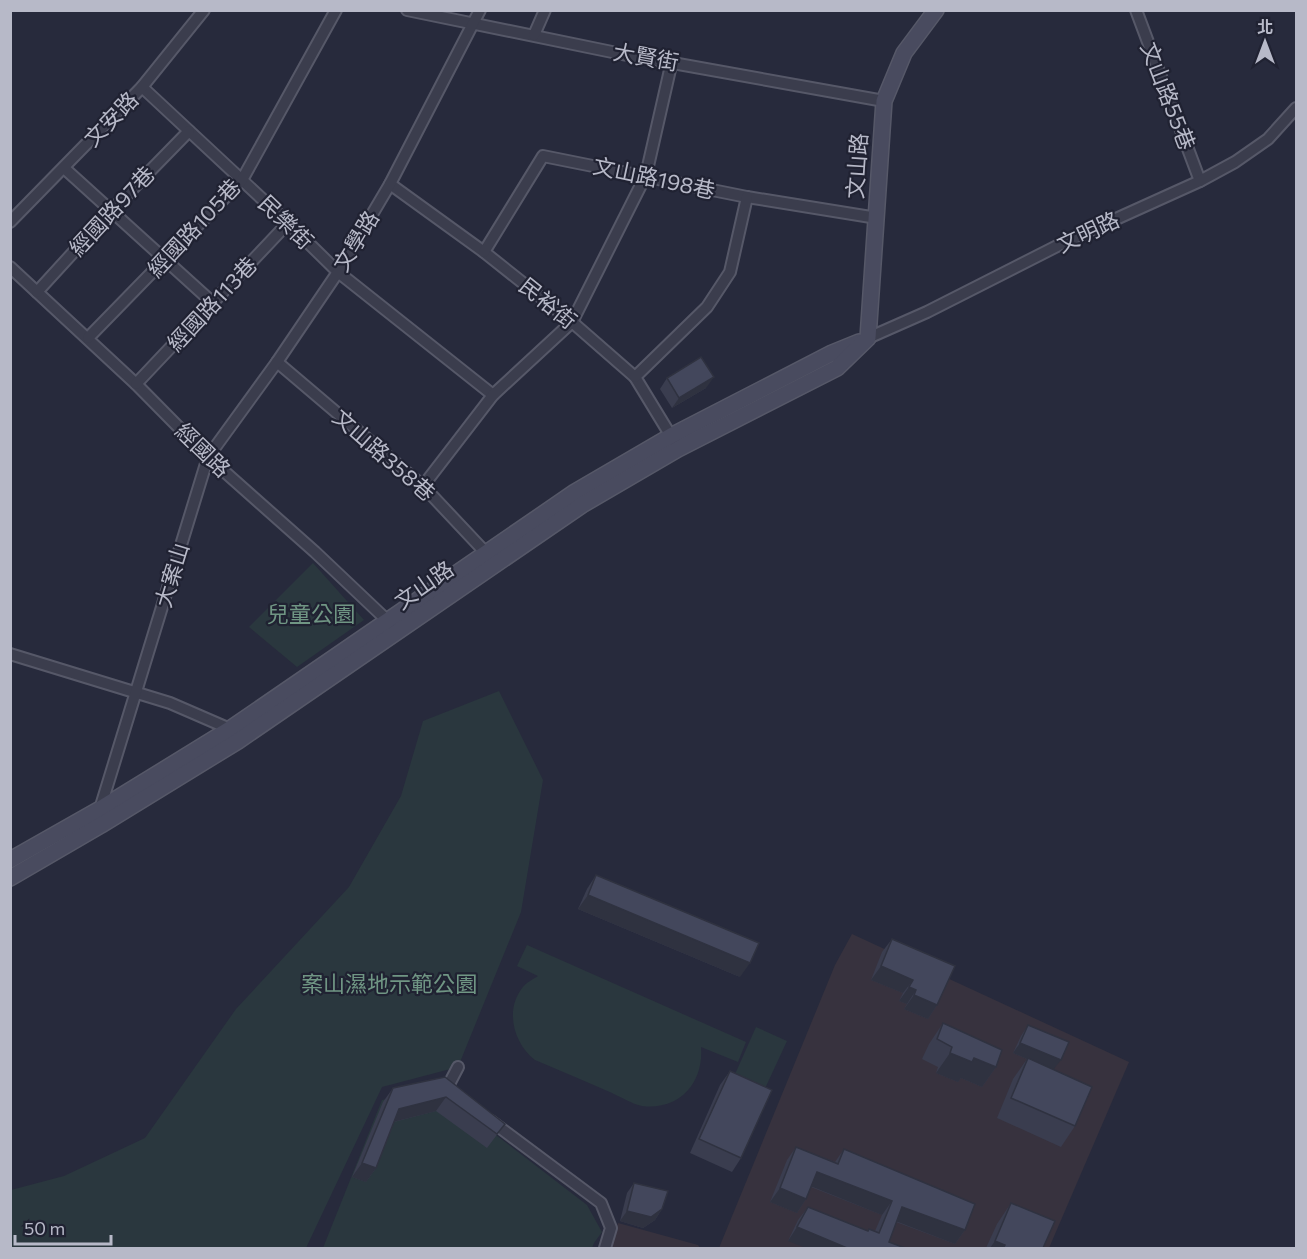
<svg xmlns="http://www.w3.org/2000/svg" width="1307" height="1259" font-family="Commissioner,'Noto Sans TC',sans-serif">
<rect width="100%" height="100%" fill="#272a3c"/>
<g fill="#37323e">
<polygon points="852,934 1129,1062 1049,1248 719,1248 835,965"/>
<polygon points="618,1223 698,1245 700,1248 611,1248"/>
</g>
<g fill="#2a373e">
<polygon points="313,563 364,620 297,667 249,627"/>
<polygon points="499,691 543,780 521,912 458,1067 382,1087 306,1248 11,1248 11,1190 64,1176 145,1138 236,1009 349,887 401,796 423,721"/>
<path d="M527,945L746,1042L738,1062L701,1047C704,1082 680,1111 642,1106C632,1104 621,1097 612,1093C587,1082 561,1071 535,1060C514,1044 504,1010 523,987C526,983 533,979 538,976L517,966Z"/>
<polygon points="756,1027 787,1041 762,1095 732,1081"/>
<polygon points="435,1088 587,1205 602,1232 594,1243 592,1248 323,1248 382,1100"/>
</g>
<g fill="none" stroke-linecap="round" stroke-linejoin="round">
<defs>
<g id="street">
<polyline points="407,10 617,53 884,101"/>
<polyline points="1136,10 1200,181"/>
<polyline points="534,35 545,10"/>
<polyline points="142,87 288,223 338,272 493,395"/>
<polyline points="64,168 213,303"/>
<polyline points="390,184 484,252 572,322 635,377 674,441"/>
<polyline points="10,222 142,87 204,10"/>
<polyline points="484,252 543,156 747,197 877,218"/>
<polyline points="10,267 136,384 208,457 315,552 391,624"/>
<polyline points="37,292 111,211 189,131"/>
<polyline points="88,338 242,180 336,10"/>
<polyline points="868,338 927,312 1065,242 1200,181 1235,162 1268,139 1296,108"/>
<polyline points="277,362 423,486 486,553"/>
<polyline points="635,377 707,307 730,272 747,197"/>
<polyline points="136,384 288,223"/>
<polyline points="423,486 493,395 572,322 646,175 672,61"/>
<polyline points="10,654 170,703 230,729"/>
<polyline points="100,809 208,457 277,362 338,272 390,184 480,10"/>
<polyline points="453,1092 447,1088 458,1067"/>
<polyline points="491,1121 601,1203 611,1228 605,1248"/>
</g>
<g id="secondary">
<polyline points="10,860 100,809 230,729 575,492 671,436 832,353 859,342"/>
<polyline points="10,878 101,825 238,741 582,505 678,449 837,368 868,338 884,101 904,53 936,10"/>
</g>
</defs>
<use href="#street" stroke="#565868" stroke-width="14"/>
<use href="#secondary" stroke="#565868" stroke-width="18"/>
<use href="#street" stroke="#3b3d4d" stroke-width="10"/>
<use href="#secondary" stroke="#494b5f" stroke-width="15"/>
</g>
<g fill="#3a3d4f">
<polygon points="667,378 706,388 672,408 660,389"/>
<polygon points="596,875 740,977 578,909 587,889"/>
<polygon points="892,939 937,1005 928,1019 904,1009 907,1004 899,1001 903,993 871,980 882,952"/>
<polygon points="943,1023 996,1067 982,1087 961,1078 958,1082 936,1073 938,1067 922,1059 929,1044"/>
<polygon points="1028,1025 1054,1070 1075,1126 1061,1147 997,1118 1013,1079 1027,1059 1013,1053 1021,1036"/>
<polygon points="730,1071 741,1158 732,1172 690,1153 720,1085"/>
<polygon points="445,1077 505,1124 487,1148 436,1111 394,1122 376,1168 366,1182 352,1177 383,1102 393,1088"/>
<polygon points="796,1147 835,1162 844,1149 965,1230 955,1244 896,1222 889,1242 788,1241 798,1220 808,1207 867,1231 869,1229 875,1231 882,1215 811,1187 806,1199 797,1213 770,1202 787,1160"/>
<polygon points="634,1183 662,1209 655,1220 643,1228 620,1221 627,1193"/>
<polygon points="1011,1203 1043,1248 986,1248 997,1224"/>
</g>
<g fill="#2f3240">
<polygon points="714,377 706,388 672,408 679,398"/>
<polygon points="588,895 750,963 740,977 578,909"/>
<polygon points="881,966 913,980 903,993 871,980"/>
<polygon points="909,987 916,990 907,1004 899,1001"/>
<polygon points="914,995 937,1005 928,1019 904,1009"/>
<polygon points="1020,1043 1061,1060 1053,1070 1013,1053"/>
<polygon points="950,1053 974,1058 996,1067 982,1087 961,1078 958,1082 936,1073"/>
<polygon points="446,1097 436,1111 389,1123 399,1109"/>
<polygon points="362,1163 376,1168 366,1182 352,1177"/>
<polygon points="817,1172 892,1201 882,1215 808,1185"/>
<polygon points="780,1188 806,1199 797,1213 770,1202"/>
<polygon points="902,1207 965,1230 955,1244 893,1220"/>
<polygon points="662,1209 655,1220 643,1228 620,1221 627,1211"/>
<polygon points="797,1227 847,1248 806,1248 788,1241"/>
<polygon points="995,1241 1005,1245 1002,1248 990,1248"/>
</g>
<g fill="#43475c" stroke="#2f3240" stroke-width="1.5">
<polygon points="701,357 714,377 679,398 667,378"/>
<polygon points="596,875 759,943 750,963 588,895"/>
<polygon points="892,939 955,966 937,1005 914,995 916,990 909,987 913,980 881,966"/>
<polygon points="943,1023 1002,1050 996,1067 974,1058 972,1062 950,1053 952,1047 937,1039"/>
<polygon points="1028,1025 1069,1042 1061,1060 1020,1043"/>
<polygon points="1028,1058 1092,1087 1075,1126 1011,1098"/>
<polygon points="730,1071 772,1090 741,1158 699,1139"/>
<polygon points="445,1077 505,1124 497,1134 446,1097 399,1109 376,1168 362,1163 393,1088"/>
<polygon points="796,1147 838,1164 844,1149 975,1204 965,1230 902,1207 889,1242 905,1248 847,1248 797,1227 808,1207 868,1231 869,1229 879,1233 892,1201 817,1172 806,1199 780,1188"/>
<polygon points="634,1183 668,1191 662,1209 651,1217 627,1211"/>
<polygon points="1011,1203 1055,1221 1043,1248 1003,1248 1005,1245 995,1241"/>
</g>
<g text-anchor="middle" stroke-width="4.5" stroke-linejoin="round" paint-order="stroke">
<g font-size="22" fill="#b7b9c8" stroke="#202232">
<text transform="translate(646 57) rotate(10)" y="8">大賢街</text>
<text transform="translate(1168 96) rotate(69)" y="8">文山路55巷</text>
<text transform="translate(111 119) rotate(-46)" y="8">文安路</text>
<text transform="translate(857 166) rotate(-86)" y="8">文山路</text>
<text transform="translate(654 178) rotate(12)" y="8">文山路198巷</text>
<text transform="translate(112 211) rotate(-47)" y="8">經國路97巷</text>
<text transform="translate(286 222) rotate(44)" y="8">民樂街</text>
<text transform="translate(194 228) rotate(-47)" y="8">經國路105巷</text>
<text transform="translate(1088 232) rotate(-25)" y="8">文明路</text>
<text transform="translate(356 241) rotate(-59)" y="8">文學路</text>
<text transform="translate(548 303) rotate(39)" y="8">民裕街</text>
<text transform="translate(212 304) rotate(-47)" y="8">經國路113巷</text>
<text transform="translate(203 450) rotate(44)" y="8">經國路</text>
<text transform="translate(384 455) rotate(41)" y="8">文山路358巷</text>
<text transform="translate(172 575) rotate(-73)" y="8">大案山</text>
<text transform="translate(424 585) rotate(-35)" y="8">文山路</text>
</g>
<g font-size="22" fill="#709684" stroke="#202232">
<text x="311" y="622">兒童公園</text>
<text x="389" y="992">案山濕地示範公園</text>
</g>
</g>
<rect width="1307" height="1259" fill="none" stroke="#b7b9c8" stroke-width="24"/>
<g transform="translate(1265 42)" stroke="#202232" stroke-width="4.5" paint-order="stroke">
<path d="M0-4.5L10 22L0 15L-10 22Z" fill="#b7b9c8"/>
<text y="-9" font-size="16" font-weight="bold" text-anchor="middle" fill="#b7b9c8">北</text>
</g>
<path d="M15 1235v9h96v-9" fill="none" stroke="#b7b9c8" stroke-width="3"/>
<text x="24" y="1235" font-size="18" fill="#b7b9c8" stroke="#202232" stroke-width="4.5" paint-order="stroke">50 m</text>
</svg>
